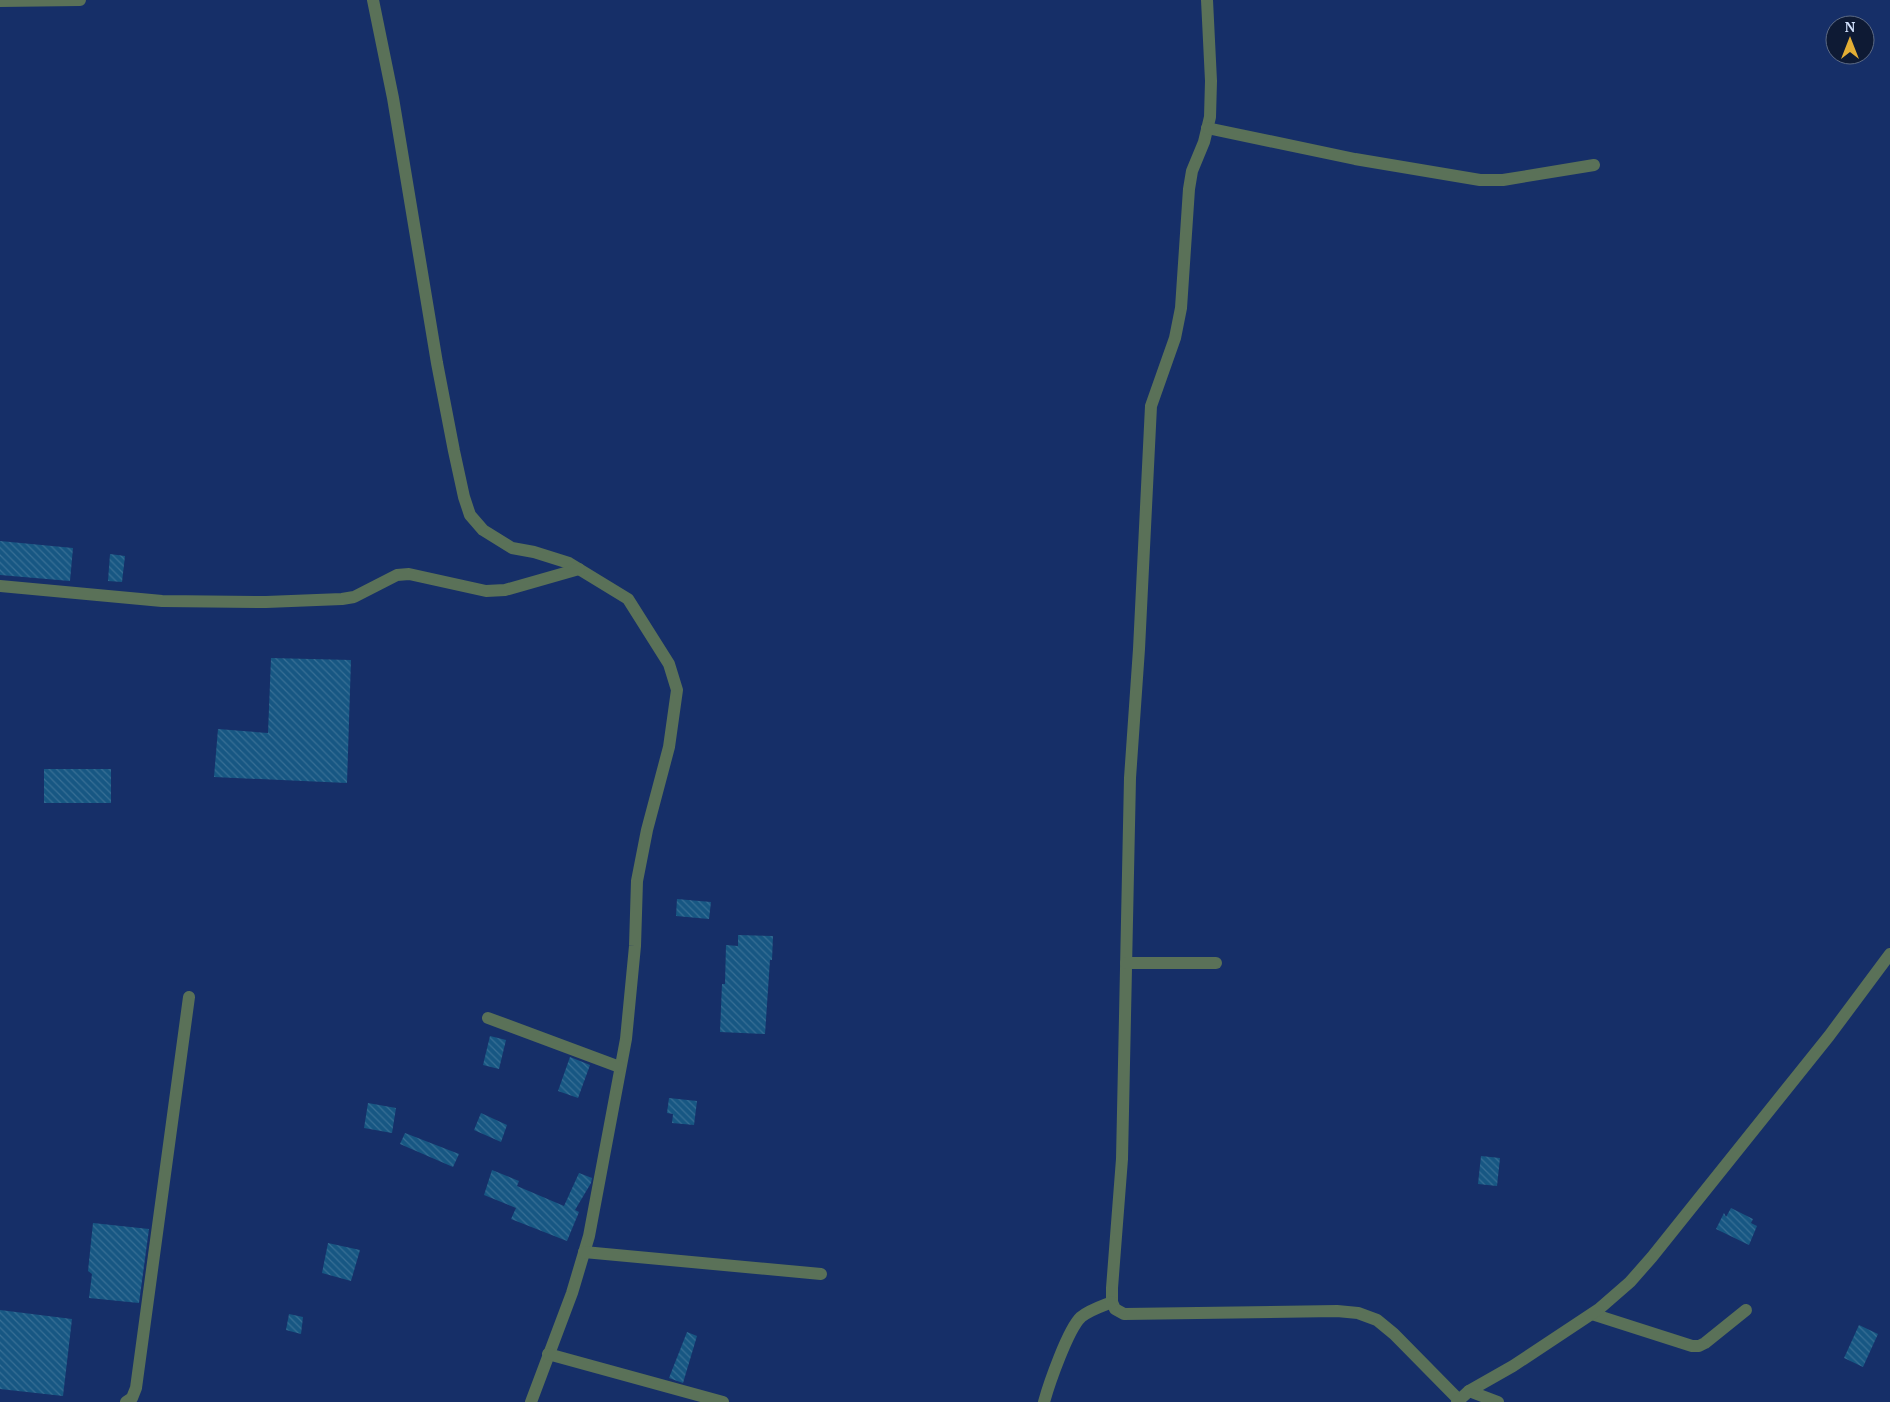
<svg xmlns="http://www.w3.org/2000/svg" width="1890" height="1402" font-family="'PT Serif',serif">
<defs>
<pattern id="building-back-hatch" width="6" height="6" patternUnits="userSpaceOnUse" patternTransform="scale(1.25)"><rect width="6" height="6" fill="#175783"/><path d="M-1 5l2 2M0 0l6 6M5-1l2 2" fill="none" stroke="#386f95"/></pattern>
</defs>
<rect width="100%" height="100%" fill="#162f68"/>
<g fill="url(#building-back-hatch)">
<polygon points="0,541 73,548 70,581 0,575"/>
<polygon points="110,554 125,556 122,582 108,581"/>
<polygon points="271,658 351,660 347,783 214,777 218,729 268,733"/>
<rect x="44" y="769" width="67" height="34"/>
<polygon points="677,899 711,902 709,919 676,916"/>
<polygon points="738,935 773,936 772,960 770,960 765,1034 720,1032 722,984 725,984 726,945 738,946"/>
<polygon points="490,1036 506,1040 499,1069 483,1065"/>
<polygon points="570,1057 590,1065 578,1098 558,1091"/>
<polygon points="669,1098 697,1101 694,1125 672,1123 673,1114 667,1113"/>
<polygon points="368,1103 396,1108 392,1133 364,1128"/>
<polygon points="481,1113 507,1125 501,1142 474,1130"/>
<polygon points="405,1133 459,1154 453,1167 400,1144"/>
<polygon points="1481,1156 1500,1158 1497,1186 1478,1184"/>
<polygon points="492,1170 519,1181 517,1186 564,1206 579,1173 592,1178 591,1183 575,1210 579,1212 567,1241 511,1219 516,1208 484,1195"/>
<polygon points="1731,1208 1753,1219 1751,1223 1757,1226 1749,1245 1716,1229 1724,1213 1726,1217"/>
<polygon points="93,1223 149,1229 139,1303 89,1298 92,1274 88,1271"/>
<polygon points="328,1243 360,1250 351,1281 322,1273"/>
<polygon points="0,1310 72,1319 63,1396 0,1389"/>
<polygon points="289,1314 303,1317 301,1334 286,1330"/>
<polygon points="1859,1325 1878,1334 1863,1367 1844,1358"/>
<polygon points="687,1332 697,1336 683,1383 669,1378"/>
</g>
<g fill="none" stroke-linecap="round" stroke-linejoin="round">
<g stroke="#5a7158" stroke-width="12">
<polyline points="373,0 393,98 437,363 454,451 464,497 470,515 483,530 512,548 534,552 569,563 628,599 669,664 677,690 669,747 647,830 637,881 635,946 626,1039 589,1236 572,1293 531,1402"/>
<polyline points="1207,0 1211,81 1210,117 1204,142 1192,171 1189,189 1181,308 1175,338 1151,406 1139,649 1130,778 1122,1159 1112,1288 1112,1302 1115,1309 1124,1314 1337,1311 1358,1313 1377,1320 1394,1334 1459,1400"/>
<polyline points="0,1 80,0"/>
<polyline points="1207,128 1355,159 1480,180 1503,180 1594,165"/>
<polyline points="0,586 162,601 266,602 342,599 354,597 397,575 409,574 486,591 505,590 579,569"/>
<polyline points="1126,963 1216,963"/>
<polyline points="488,1018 620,1067"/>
<polyline points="584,1252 821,1274"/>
<polyline points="1592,1314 1692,1346 1699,1346 1705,1343 1746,1310"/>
<polyline points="548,1354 723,1402"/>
<polyline points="1469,1391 1498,1402"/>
<polyline points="126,1402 132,1398 136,1388 189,997"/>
<path d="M1044,1402C1049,1384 1068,1329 1081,1317C1089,1310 1102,1306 1112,1302"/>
<polyline points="1457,1402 1469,1391 1513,1366 1599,1309 1630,1282 1652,1257 1829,1036 1890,954"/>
</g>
</g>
<g transform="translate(1850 40)"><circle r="24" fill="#0e1a34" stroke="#5c6a84"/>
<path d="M0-4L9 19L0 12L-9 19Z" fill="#e3ae35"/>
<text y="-8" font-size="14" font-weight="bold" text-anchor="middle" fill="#d2e1fd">N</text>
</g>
</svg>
